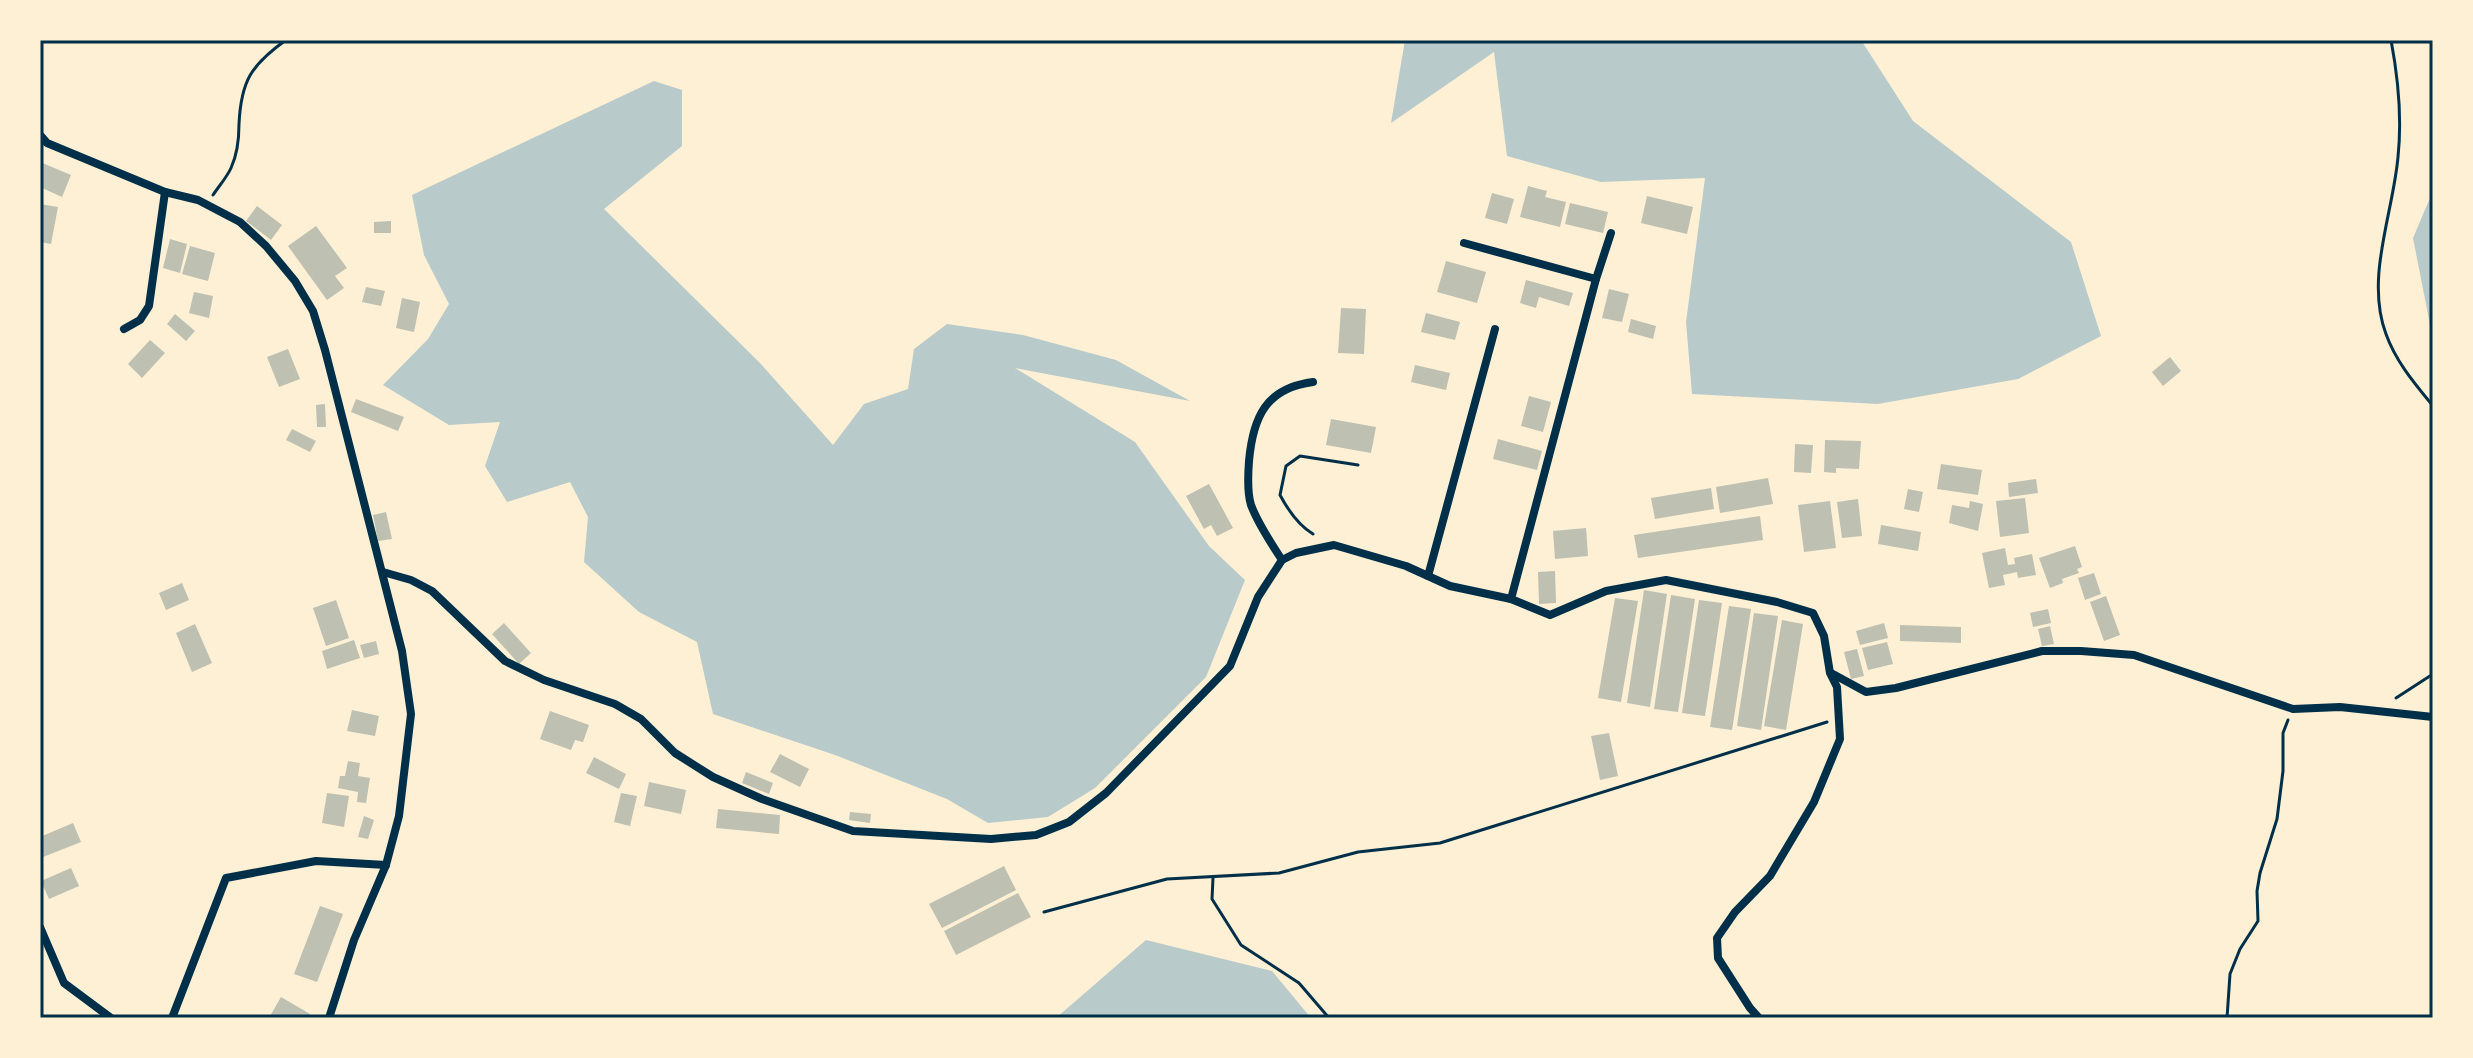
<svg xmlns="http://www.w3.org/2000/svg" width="2473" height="1058" font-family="Poppins,sans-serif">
<rect width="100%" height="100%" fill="#fdf0d5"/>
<g fill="#b9caca">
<polygon points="1405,40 1861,40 1913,121 2071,242 2101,336 2018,379 1878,404 1692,394 1686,322 1705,178 1601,182 1507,156 1494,52 1391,123"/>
<polygon points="654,81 682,90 682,146 604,209 759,362 833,445 864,404 908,389 914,349 947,324 1023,335 1116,360 1190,401 1015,368 1135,442 1209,546 1245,580 1206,677 1095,788 1048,817 988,823 947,799 835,755 713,714 697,642 639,612 584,562 588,517 570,482 507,502 485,466 500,422 449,425 383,385 428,339 449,304 424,255 412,195"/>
<polygon points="2433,191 2433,340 2413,238"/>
<polygon points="1146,940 1272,971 1311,1018 1056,1018"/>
</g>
<g fill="#bec0b2">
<polygon points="40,162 71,175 62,197 40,187"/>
<polygon points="1528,186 1547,191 1545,197 1566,202 1560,227 1520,217"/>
<polygon points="1492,193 1514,199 1507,224 1485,218"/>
<polygon points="1647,196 1693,207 1687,234 1641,223"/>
<polygon points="1570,203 1608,212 1603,233 1565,224"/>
<polygon points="40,204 58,207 51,244 40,242"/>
<polygon points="257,206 282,225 271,240 246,221"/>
<polygon points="391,221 391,233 374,233 374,222"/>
<polygon points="316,226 347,268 335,276 344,288 327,300 288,246"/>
<polygon points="170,239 187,244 180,273 163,268"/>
<polygon points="190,246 215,253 208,281 182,274"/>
<polygon points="1446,261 1486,272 1477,303 1437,292"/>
<polygon points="1526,280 1573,293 1569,306 1539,297 1536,308 1520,303"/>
<polygon points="366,287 385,291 381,306 362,302"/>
<polygon points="1609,289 1629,294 1622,322 1602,318"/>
<polygon points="194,292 213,296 209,318 189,313"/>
<polygon points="402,298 420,302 414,332 396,328"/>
<polygon points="1341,308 1366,309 1364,354 1338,353"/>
<polygon points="1426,313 1460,322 1455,340 1421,332"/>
<polygon points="175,314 195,331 186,341 167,324"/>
<polygon points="1631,319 1656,326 1653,339 1628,332"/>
<polygon points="150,340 165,353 142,378 128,364"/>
<polygon points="288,349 300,379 279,387 267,357"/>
<polygon points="2170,357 2181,371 2163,386 2152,372"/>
<polygon points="1415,365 1450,373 1446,390 1411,382"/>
<polygon points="1529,396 1551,402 1543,432 1521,426"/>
<polygon points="356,399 404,417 398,431 351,412"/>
<polygon points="325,404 326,427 317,427 316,405"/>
<polygon points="1331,419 1376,427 1371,453 1326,445"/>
<polygon points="292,429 316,441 310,452 286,440"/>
<polygon points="1498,439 1542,451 1537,470 1493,459"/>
<polygon points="1825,440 1861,441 1859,469 1836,468 1836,473 1824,472"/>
<polygon points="1795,444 1813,445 1811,473 1794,472"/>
<polygon points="1941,464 1982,470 1978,495 1937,489"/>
<polygon points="1768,478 1773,504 1720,513 1716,487"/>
<polygon points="2036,479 2038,493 2009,497 2008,483"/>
<polygon points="1209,484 1233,528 1217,536 1211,525 1204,529 1186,496"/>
<polygon points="1711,488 1714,509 1655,519 1651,498"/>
<polygon points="1908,489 1923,492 1919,512 1904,509"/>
<polygon points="2025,498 2029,533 2000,537 1996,501"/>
<polygon points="1858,499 1862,536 1842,538 1837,502"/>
<polygon points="1830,501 1836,548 1804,552 1798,505"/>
<polygon points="1970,501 1983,504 1978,531 1949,523 1952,505 1969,508"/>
<polygon points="386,512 392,539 378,541 373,515"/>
<polygon points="1760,516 1763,540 1638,558 1634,535"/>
<polygon points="1881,525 1921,532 1918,551 1878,544"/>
<polygon points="1586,528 1588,556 1555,559 1553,531"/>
<polygon points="2075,546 2082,567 2077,569 2079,573 2062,579 2063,583 2050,588 2039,558"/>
<polygon points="2005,548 2008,565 2015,564 2014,558 2032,554 2036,575 2018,578 2017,572 2003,575 2005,585 1989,588 1982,553"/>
<polygon points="1555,571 1556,603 1539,604 1538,572"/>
<polygon points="2094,573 2101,594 2085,600 2078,578"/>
<polygon points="182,583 189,600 166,610 159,593"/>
<polygon points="1644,590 1667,594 1650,707 1627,703"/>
<polygon points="1671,595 1695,599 1678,712 1654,709"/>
<polygon points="2106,596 2120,635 2104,641 2090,602"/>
<polygon points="1615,598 1638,601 1621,702 1598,698"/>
<polygon points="336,600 349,638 326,646 313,608"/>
<polygon points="1699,600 1722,603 1705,716 1682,713"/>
<polygon points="1729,606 1751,609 1732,730 1710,727"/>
<polygon points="2048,609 2051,623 2033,627 2030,613"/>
<polygon points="1754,613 1778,616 1761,730 1737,726"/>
<polygon points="1782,620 1803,624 1786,730 1764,726"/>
<polygon points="504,623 531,653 519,664 492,634"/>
<polygon points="1884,623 1888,638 1860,645 1856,631"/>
<polygon points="195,624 212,663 192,672 176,633"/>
<polygon points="1900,625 1961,627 1961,643 1900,641"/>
<polygon points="2050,626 2054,644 2042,646 2038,629"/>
<polygon points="354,640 360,658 327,669 322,651"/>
<polygon points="376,641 379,654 364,658 360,645"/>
<polygon points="1887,642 1893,664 1868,670 1862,648"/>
<polygon points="1857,649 1864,676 1851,679 1844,652"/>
<polygon points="352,710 379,716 375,736 347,731"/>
<polygon points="550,711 589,725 583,742 575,740 571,750 540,739"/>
<polygon points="1609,733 1618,776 1600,780 1591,736"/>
<polygon points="780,754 809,769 800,787 770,772"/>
<polygon points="594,757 626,774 619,789 586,773"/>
<polygon points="348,761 360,763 358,776 370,778 366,803 357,802 358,792 338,788 340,776 345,776"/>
<polygon points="746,772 773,783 769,794 742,783"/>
<polygon points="649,782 686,790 681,814 644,806"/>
<polygon points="327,793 349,796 344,827 322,823"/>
<polygon points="621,793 637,796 630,826 614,822"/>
<polygon points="718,809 780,815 779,834 716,828"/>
<polygon points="850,812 871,814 870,823 849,820"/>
<polygon points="364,816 374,820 368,839 358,837"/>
<polygon points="73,823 81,842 43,857 40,837"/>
<polygon points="1004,866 1016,890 942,928 929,904"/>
<polygon points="71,868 79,886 49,899 41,881"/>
<polygon points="1018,893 1031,917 956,955 944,931"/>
<polygon points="320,906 343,914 317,982 294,974"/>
<polygon points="281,997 310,1014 308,1018 269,1018"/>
</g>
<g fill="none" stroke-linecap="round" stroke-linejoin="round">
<g stroke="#003049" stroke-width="3">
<path d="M2391,40C2398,77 2402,119 2398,157C2393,214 2365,278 2386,334C2396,362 2415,384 2433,406"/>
<path d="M213,195C219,186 227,177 231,168C237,155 239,139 239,124C241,81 251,65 286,40"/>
<path d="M1313,534C1298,525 1288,510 1280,495L1286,466L1300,456L1358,465"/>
<polyline points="2396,698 2433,674"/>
<polyline points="1213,878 1212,899 1241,945 1299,983 1329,1018"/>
<polyline points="1044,912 1167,879 1279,873 1358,852 1440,843 1827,722"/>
<polyline points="2227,1018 2230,974 2240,949 2258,921 2257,891 2260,873 2277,819 2283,771 2283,733 2288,720"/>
</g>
<g stroke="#003049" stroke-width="8">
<polyline points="40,135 47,143 165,192 198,200 240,222 266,246 295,281 313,311 325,350 402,651 411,714 399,816 386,865 354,940 329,1018"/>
<polyline points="1464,243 1596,279 1511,599"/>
<polyline points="1596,279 1611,233"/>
<polyline points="124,329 140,320 149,306 165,192"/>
<path d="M1282,560C1271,543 1258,524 1251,505C1247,492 1248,474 1249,461C1253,417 1266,388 1313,382"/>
<polyline points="383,572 411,580 432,591 505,661 544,680 615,704 641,719 675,753 713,777 762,799 853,831 991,839 1036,835 1069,822 1106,793 1230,666 1258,597 1282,560 1296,553 1334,545 1406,566 1450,586 1511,599 1550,615 1606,591 1666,580 1777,602 1813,613 1824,636 1830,673 1837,687 1840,739 1814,802 1770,876 1735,912 1717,938 1718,958 1750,1008 1759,1018"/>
<polyline points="1428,576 1495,329"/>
<polyline points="1831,673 1866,692 1896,688 2042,651 2081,651 2134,655 2293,709 2340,707 2433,717"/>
<polyline points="40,927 64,983 111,1018"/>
<polyline points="172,1018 226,878 316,861 386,865"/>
</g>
</g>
<rect width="2473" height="1058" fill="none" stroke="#fdf0d5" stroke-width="84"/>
<rect x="42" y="42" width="2389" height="974" fill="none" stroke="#003049" stroke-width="3"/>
</svg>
